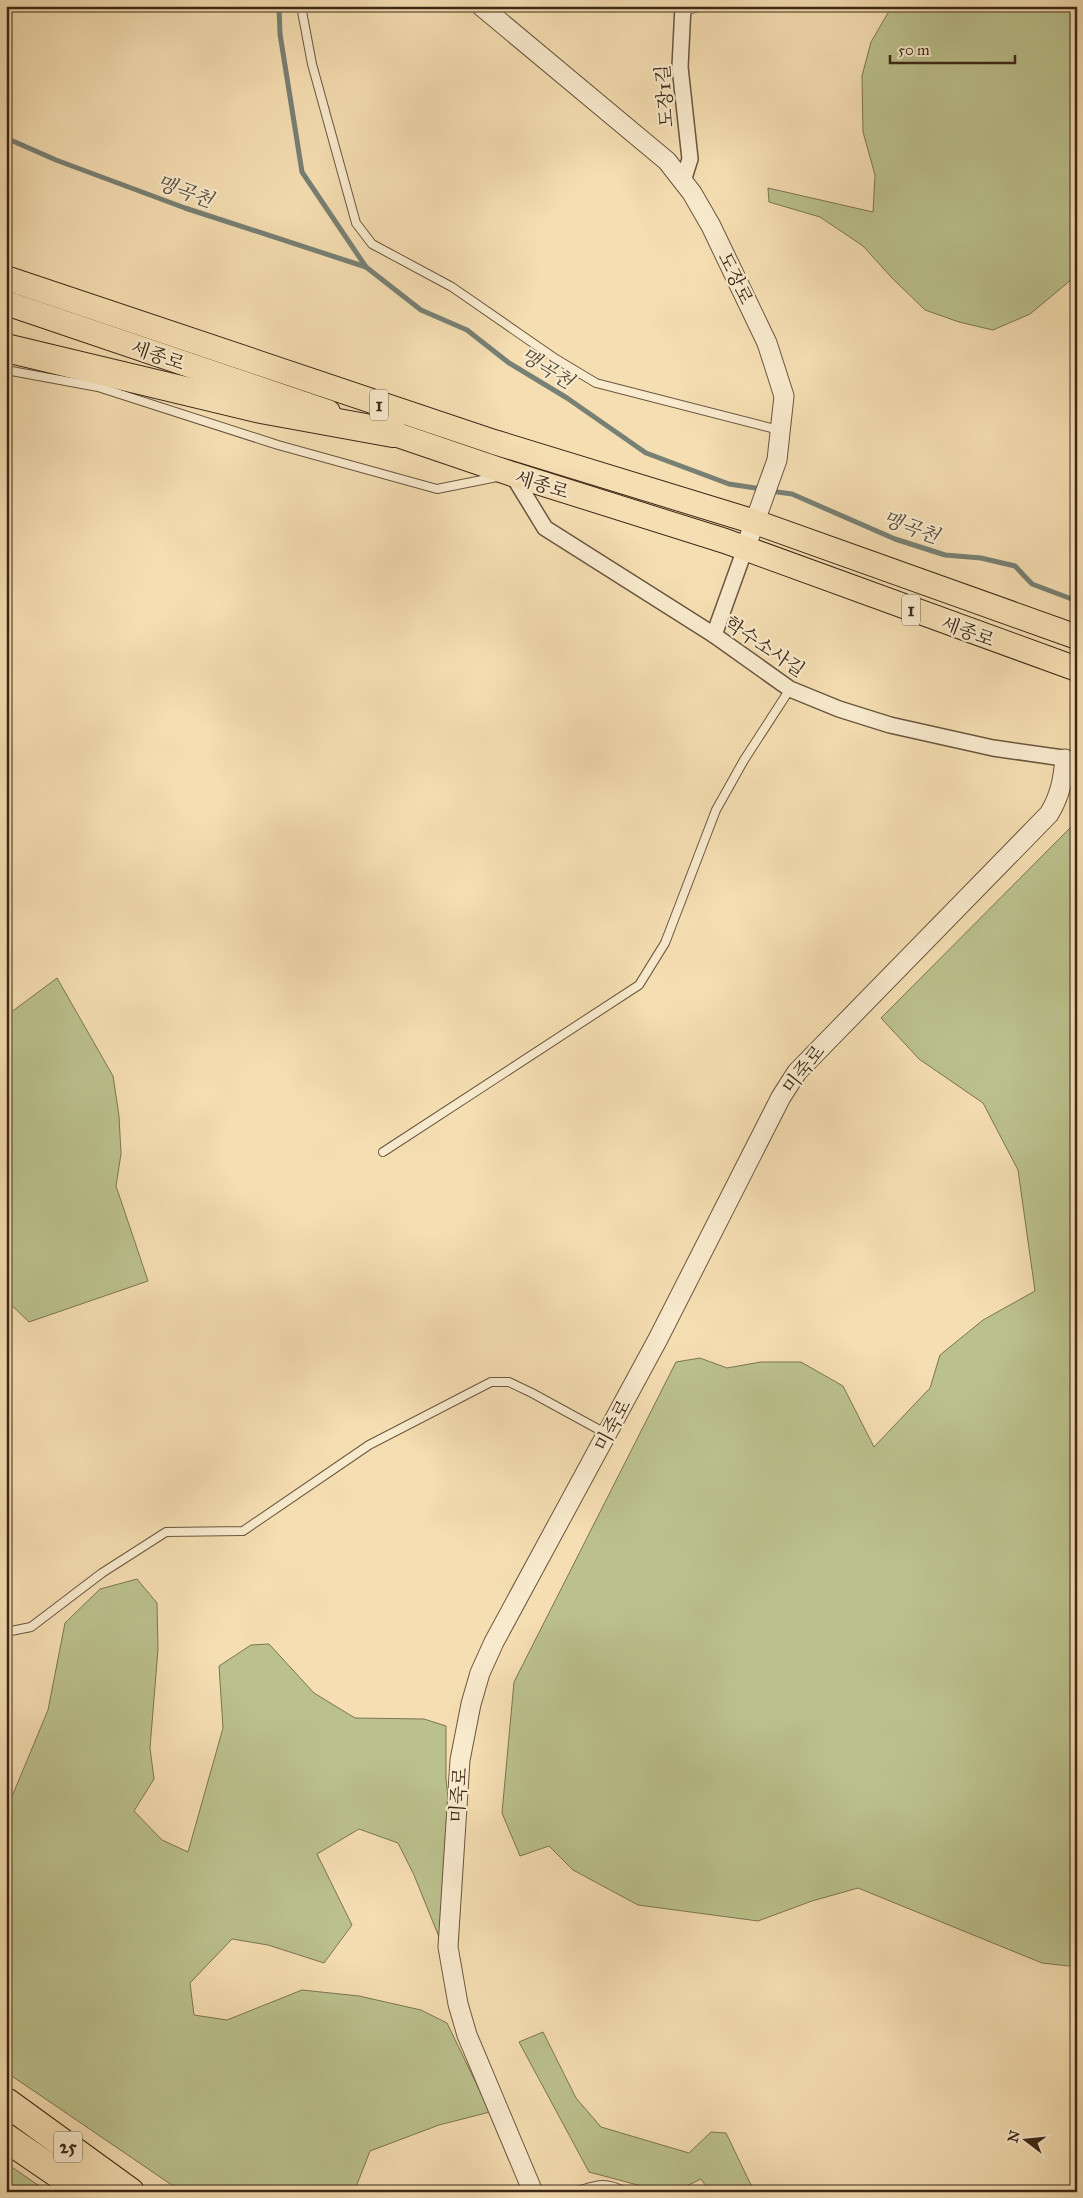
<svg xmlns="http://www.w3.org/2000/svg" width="1083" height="2198" font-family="'IM FELL Great Primer','Noto Serif KR',serif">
<rect width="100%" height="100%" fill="#f5deb2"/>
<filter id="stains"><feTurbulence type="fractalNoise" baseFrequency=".004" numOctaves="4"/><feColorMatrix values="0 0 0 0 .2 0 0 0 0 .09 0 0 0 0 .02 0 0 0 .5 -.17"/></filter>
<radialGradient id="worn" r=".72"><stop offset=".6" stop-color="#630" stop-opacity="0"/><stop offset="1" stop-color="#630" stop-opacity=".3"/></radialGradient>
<g fill="#bbc18d" stroke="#7c7452">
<polygon points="892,6 1077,6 1077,275 1030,314 993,330 959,322 925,310 892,278 863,246 820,217 769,202 768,188 873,212 875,175 863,132 862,76 871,42"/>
<polygon points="1077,821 1077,1964 1069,1966 1042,1963 858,1888 812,1901 758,1921 638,1905 573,1870 549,1846 520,1856 502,1813 514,1682 676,1362 700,1358 727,1368 761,1362 801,1362 843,1386 874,1447 930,1388 940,1355 983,1320 1035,1291 1018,1170 983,1103 919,1059 881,1018"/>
<polygon points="57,978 113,1076 119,1116 121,1154 116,1186 148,1281 29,1322 6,1300 6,1264 12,1256 6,1258 6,1016"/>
<polygon points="137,1579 157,1603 158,1649 150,1748 154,1779 134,1811 162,1840 188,1852 223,1728 219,1666 251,1645 269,1644 314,1693 355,1718 424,1719 446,1726 446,1779 454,1859 441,1942 414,1875 398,1843 359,1829 317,1854 352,1925 324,1963 268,1945 232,1939 190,1983 194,2015 227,2020 302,1990 359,1996 421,2010 447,2023 490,2112 439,2125 370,2151 354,2192 182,2192 6,2072 6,1803 11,1799 48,1710 65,1623 100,1589"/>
<polygon points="543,2032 576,2098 601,2127 689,2153 711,2132 726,2133 750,2183 758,2192 710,2192 701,2179 674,2192 664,2192 589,2172 519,2042"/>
<polygon points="6,2163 48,2192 6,2192"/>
</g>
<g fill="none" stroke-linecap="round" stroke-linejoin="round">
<g stroke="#778075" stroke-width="5">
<polyline points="279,6 280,34 302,172 366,267"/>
<polyline points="6,138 56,160 185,208 366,267 421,310 467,330 509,363 567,398 646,453 729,484 762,489"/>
<polyline points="770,491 792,494 895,539 945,555 981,558 1015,566 1032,584 1077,601"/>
</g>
<defs>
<g id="service">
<polyline points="301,6 312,64 356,223 372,244 452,287 556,359 596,383 779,430"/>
<polyline points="683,11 704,6"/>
<polyline points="6,370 98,387 278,445 437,489 497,477"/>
<polyline points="383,1152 639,985 665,943 716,810 744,760 790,689"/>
<polyline points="6,1632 31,1627 102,1573 166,1532 243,1531 369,1445 491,1382 509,1382 532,1393 607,1434"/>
<path d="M574,2192C595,2186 604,2180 625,2192"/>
</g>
<g id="minor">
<polyline points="683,6 680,67 690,159 683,181"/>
<polyline points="512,474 545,528 714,635 790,689 839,709 890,725 993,748 1077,760"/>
<polyline points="714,635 745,549"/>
</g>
<g id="tertiary">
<polyline points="481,6 667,161 692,193 711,226 767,343 784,396 777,460 745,549"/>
<path d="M533,2192L467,2035L458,2004L448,1947L460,1760L471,1704L480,1673L494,1642L658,1339L781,1097L797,1072L1049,814C1060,796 1063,780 1065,759"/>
</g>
<g id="primary">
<polyline points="6,278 494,442 755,522 1077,637"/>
<polyline points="6,303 328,412"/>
<polyline points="374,427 512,474 725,541 1077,669"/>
</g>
<g id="motorway">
<polyline points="6,348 261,409 393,433"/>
<polyline points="6,2102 130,2192"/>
<polyline points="6,2138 85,2192"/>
</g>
</defs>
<use href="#service" stroke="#6a563e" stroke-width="10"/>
<use href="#minor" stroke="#6a563e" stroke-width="18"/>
<use href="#tertiary" stroke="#6a563e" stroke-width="21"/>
<use href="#primary" stroke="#3c2817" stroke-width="26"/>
<use href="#motorway" stroke="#3c2817" stroke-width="30"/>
<use href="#service" stroke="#f8eacd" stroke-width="8"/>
<use href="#minor" stroke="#f8eacd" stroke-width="15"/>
<use href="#tertiary" stroke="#f8eacd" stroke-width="19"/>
<use href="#primary" stroke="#f5deb2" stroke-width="24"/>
<use href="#motorway" stroke="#f5deb2" stroke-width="28"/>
</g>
<g text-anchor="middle" stroke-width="4.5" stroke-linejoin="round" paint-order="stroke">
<g fill="#f8eacd" stroke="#74624e" stroke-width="1">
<rect x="370" y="389.5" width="18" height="31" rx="4"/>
<rect x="902" y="594.5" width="18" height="31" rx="4"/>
<rect x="54" y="2131.5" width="28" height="31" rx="4"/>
</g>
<g font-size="18" font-weight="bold" fill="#3c2817">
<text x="379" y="411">1</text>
<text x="911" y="616">1</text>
<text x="68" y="2153">25</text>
</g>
<g font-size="19" fill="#3c2817" stroke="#f8eacd">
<text transform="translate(664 96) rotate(-94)" y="7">도장1길</text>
<text transform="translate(736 278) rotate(64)" y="7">도장로</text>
<text transform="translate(158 355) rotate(19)" y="7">세종로</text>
<text transform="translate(542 484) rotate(17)" y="7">세종로</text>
<text transform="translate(968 631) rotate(20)" y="7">세종로</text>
<text transform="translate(765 646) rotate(34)" y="7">학수소사길</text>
<text transform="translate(803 1069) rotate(-52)" y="7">미죽로</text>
<text transform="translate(612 1425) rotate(-62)" y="7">미죽로</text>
<text transform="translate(458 1795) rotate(-86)" y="7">미죽로</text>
</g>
<g font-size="20" font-style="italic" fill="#554d3e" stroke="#f8eacd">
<text transform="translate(185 191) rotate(20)" y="7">맹곡천</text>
<text transform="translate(547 368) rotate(32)" y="7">맹곡천</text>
<text transform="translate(911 527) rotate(20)" y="7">맹곡천</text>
</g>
</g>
<rect width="1083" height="2198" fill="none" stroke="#f5deb2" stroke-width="25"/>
<rect x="8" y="8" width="1068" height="2183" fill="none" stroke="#3c2817" stroke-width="2.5"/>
<rect x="12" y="12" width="1058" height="2173" fill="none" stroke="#3c2817"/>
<g transform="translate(1026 2140) rotate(286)" stroke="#f8eacd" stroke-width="4" paint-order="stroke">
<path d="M0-4L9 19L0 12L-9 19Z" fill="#3c2817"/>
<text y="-8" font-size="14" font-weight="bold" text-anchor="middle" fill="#3c2817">N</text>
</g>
<path d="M890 55v8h125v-8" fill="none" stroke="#3c2817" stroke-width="2.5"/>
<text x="898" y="55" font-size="15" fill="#3c2817" stroke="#f8eacd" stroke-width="4" paint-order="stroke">50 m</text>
<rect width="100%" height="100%" filter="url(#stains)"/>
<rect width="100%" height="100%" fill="url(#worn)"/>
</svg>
